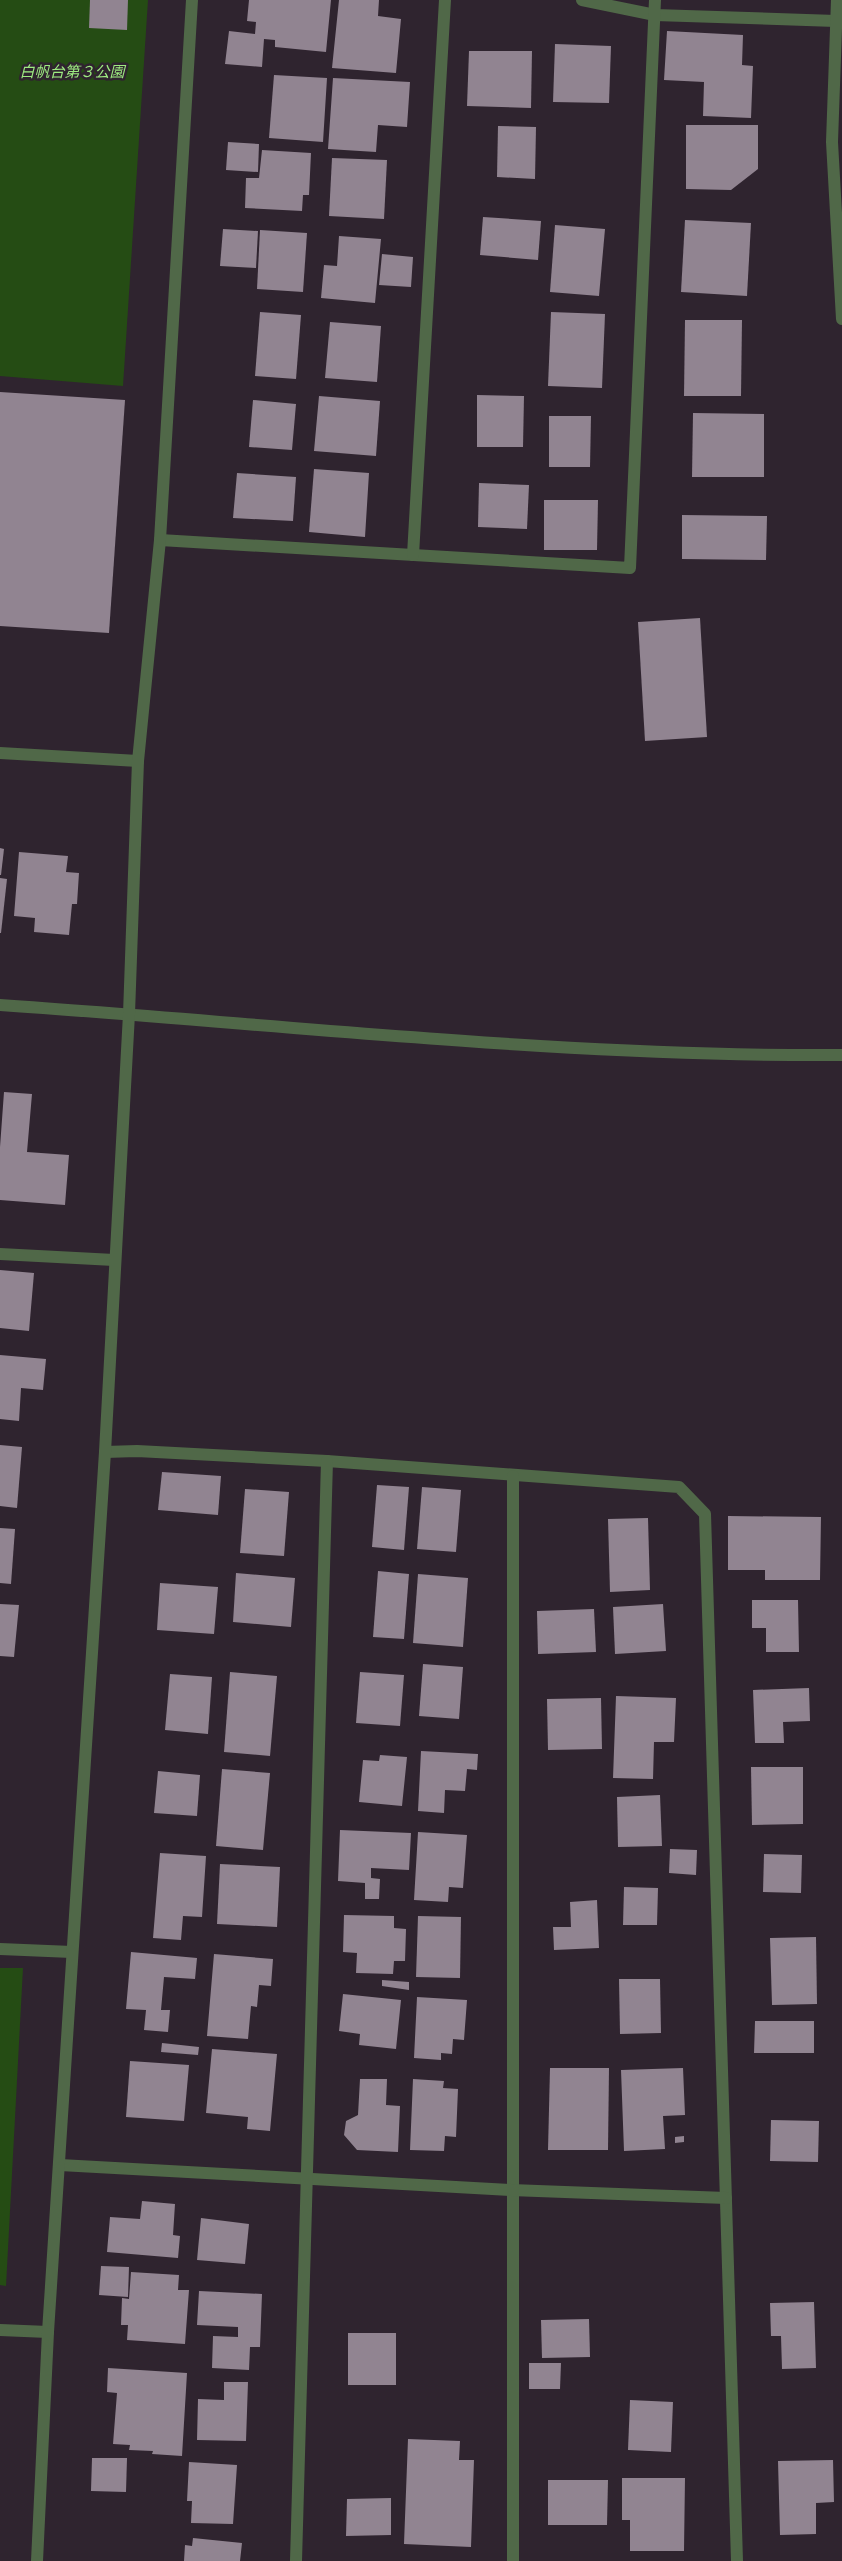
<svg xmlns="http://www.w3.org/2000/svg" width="842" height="2561" font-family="Lora,'Noto Sans JP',serif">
<rect width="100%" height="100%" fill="#2f242f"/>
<g fill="#254c14">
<polygon points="0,0 148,0 123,386 0,376"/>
<polygon points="0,1968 23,1968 6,2286 0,2285"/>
</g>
<g fill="#918491">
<polygon points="90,0 128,0 127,30 89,28"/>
<polygon points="249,0 331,0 326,52 275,47 275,40 264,39 262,67 225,64 229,31 255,34 256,22 247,21"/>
<polygon points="339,0 379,0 378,16 401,19 396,73 332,68"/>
<polygon points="667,31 743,35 742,65 753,66 751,118 703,116 704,82 664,80"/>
<polygon points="555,44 611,46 609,103 553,102"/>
<polygon points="469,51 532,51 531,108 467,106"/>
<polygon points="274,75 327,78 323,142 269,138"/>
<polygon points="333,78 410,82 407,127 378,125 376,152 328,149"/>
<polygon points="686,125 758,125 758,169 731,190 686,189"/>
<polygon points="498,126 536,127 535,179 497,177"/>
<polygon points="228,142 259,144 258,172 226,170"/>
<polygon points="262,150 311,153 309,195 303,195 302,211 245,208 246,178 259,178"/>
<polygon points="332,158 387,160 384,219 329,216"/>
<polygon points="483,217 541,221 538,260 480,255"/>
<polygon points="685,220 751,223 747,296 681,292"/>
<polygon points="555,225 605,229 599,296 550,292"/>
<polygon points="223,229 258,231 256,268 220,266"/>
<polygon points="260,230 307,233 303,292 257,289"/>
<polygon points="339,236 381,239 375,303 321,298 324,265 337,266"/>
<polygon points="382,254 413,257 411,287 379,285"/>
<polygon points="260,312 301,315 296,379 255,376"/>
<polygon points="551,312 605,314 602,388 548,386"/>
<polygon points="685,320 742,320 741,396 684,396"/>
<polygon points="330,322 381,326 377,382 325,378"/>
<polygon points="0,392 125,400 109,633 0,626"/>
<polygon points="477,395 524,396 523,447 477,447"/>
<polygon points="319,396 380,401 376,456 314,451"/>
<polygon points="253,400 296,404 292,450 249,447"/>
<polygon points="693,413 764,414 764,477 692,477"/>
<polygon points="549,416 591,416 590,467 549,467"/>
<polygon points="314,469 369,473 365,537 309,532"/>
<polygon points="237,473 296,477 293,521 233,518"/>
<polygon points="479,483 529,485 527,529 478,527"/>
<polygon points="544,500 598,500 597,550 544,550"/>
<polygon points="682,515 767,516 766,560 682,559"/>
<polygon points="700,618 707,737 645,741 638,622"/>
<polygon points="0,848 4,849 1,875 0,875"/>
<polygon points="19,852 68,856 66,872 79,873 77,904 72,904 69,935 34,932 35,918 14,916"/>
<polygon points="0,878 7,879 1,933 0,933"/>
<polygon points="4,1092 32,1094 27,1152 69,1155 65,1205 0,1200 0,1147"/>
<polygon points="0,1270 34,1273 29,1331 0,1328"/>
<polygon points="0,1355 46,1359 43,1390 21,1388 19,1421 0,1419"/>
<polygon points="0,1445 22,1447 17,1508 0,1506"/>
<polygon points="162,1472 221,1476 218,1515 158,1510"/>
<polygon points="377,1485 409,1487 404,1550 372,1547"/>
<polygon points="422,1487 461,1490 456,1552 417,1549"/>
<polygon points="245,1489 289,1492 284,1556 240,1553"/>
<polygon points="728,1516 821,1517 820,1580 765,1580 765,1570 728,1570"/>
<polygon points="648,1518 650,1590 610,1592 608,1519"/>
<polygon points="0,1528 15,1529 11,1584 0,1583"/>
<polygon points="378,1571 409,1574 404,1639 373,1637"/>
<polygon points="236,1573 295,1578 291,1627 233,1622"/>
<polygon points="418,1574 468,1578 463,1647 413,1643"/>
<polygon points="160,1583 218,1587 214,1634 157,1630"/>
<polygon points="752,1600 798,1600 799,1652 766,1652 766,1628 752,1628"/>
<polygon points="0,1604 19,1605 14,1657 0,1656"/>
<polygon points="663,1604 666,1651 615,1654 613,1607"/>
<polygon points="594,1609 596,1652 538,1654 537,1611"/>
<polygon points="423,1664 463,1667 459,1719 419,1716"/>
<polygon points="230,1672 277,1676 270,1756 224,1752"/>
<polygon points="360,1672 404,1675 400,1726 356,1723"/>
<polygon points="170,1674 212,1677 208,1734 165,1730"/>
<polygon points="809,1688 810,1721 783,1722 784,1743 755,1743 753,1690"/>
<polygon points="616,1696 676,1698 674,1742 654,1742 653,1779 613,1778"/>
<polygon points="601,1698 602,1749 548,1750 547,1699"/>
<polygon points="421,1751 478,1754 477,1770 467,1769 465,1791 445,1790 444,1813 418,1811"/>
<polygon points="380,1755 407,1757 402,1806 359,1802 363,1760 379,1761"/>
<polygon points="751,1767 803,1767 803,1824 752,1825"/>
<polygon points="222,1769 270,1773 263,1850 216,1846"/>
<polygon points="158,1771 200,1775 197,1816 154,1813"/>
<polygon points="660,1795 662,1846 618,1847 617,1797"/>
<polygon points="340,1830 411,1833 409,1870 371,1868 371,1878 380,1879 379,1899 365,1899 365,1883 338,1881"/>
<polygon points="418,1832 467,1835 463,1888 449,1887 448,1902 414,1900"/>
<polygon points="670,1849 697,1850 696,1875 669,1873"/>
<polygon points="160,1853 206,1856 202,1917 183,1916 181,1940 153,1938"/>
<polygon points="764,1854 802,1855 801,1893 763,1892"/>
<polygon points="220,1864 280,1867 277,1927 217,1924"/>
<polygon points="624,1887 658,1888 657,1925 623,1925"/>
<polygon points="597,1900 599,1948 554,1950 553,1927 571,1927 570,1902"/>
<polygon points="344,1915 394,1916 394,1928 406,1929 405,1961 394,1961 393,1974 356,1973 357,1953 343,1952"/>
<polygon points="418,1916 461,1917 460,1978 416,1977"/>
<polygon points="816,1937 817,2004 772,2005 770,1938"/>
<polygon points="131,1952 197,1958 195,1979 164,1977 161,2010 170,2010 168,2032 144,2030 146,2010 126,2009"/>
<polygon points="214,1954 273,1959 271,1986 259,1985 257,2007 251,2006 248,2039 207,2036"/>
<polygon points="619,1979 660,1979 661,2033 620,2034"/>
<polygon points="382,1980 409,1982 409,1990 382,1986"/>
<polygon points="343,1994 401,2000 396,2049 359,2045 360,2034 339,2031"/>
<polygon points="417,1997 467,2000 464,2040 453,2039 452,2054 441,2053 441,2060 414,2058"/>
<polygon points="755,2021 814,2021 814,2053 754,2053"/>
<polygon points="162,2043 199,2047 198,2055 161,2052"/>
<polygon points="212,2049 277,2054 270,2131 247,2129 248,2117 206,2113"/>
<polygon points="130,2061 189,2065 184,2121 126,2117"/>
<polygon points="550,2068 609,2068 608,2150 548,2150"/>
<polygon points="683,2068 685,2115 663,2116 665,2149 624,2151 621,2070"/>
<polygon points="360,2079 387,2079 386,2105 400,2106 398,2152 357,2150 344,2135 346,2121 358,2115"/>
<polygon points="413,2079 444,2081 443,2088 458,2089 456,2137 445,2136 444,2151 410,2150"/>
<polygon points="771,2120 819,2121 818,2162 770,2161"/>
<polygon points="684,2136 684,2142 675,2143 675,2137"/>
<polygon points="142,2201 175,2204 173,2235 180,2236 178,2258 107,2252 110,2217 140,2219"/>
<polygon points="201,2218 249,2224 245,2264 197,2260"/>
<polygon points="101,2266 129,2267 128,2297 99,2295"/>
<polygon points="131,2272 179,2275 178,2290 189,2290 185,2344 127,2340 128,2325 121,2325 122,2298 129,2299"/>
<polygon points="199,2291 262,2294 260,2347 250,2347 249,2370 212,2368 213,2336 238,2337 238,2327 197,2325"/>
<polygon points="814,2302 816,2368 782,2369 781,2336 771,2336 770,2303"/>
<polygon points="589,2319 590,2357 542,2358 541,2320"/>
<rect x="348" y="2333" width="48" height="52"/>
<polygon points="529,2363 561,2363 560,2389 529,2389"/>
<polygon points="108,2368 187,2373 182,2456 152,2454 153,2451 129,2450 130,2445 113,2444 117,2393 107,2392"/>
<polygon points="224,2382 248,2382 246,2441 197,2440 198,2399 224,2400"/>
<polygon points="630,2400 673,2402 671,2452 628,2450"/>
<polygon points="408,2439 460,2441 459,2460 474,2460 471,2547 404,2544"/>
<polygon points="92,2458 127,2458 126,2492 91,2491"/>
<polygon points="833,2460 834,2502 816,2503 816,2534 780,2535 778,2461"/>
<polygon points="189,2462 237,2465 233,2524 191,2523 192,2501 187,2501"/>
<polygon points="622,2478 685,2478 684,2551 630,2551 630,2520 622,2520"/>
<polygon points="548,2480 608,2480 607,2525 548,2525"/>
<polygon points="391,2498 391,2535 346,2536 347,2499"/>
<polygon points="193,2538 242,2543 240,2561 184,2561 185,2545 192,2546"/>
</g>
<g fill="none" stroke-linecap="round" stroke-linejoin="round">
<polyline stroke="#506848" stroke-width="12" points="0,2330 48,2332"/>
<g stroke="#506848" stroke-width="12">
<polyline points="582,0 655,15 836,21"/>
<polyline points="160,540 630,568 655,0"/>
<polyline points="413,555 445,0"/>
<polyline points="0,753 138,761"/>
<polyline points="0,1254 114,1260"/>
<polyline points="105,1452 137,1451 327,1461 679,1487 705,1514 737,2561"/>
<polyline points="513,1476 513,2561"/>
<polyline points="0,1949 72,1952"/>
<polyline points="60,2165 511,2190 726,2198"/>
<polyline points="296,2561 327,1461"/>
</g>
<g stroke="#506848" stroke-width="12">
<polyline points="837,0 832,142 842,319"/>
<path d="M0,1005C280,1024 561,1057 842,1055"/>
<polyline points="37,2561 48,2332 105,1452 129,1014 138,761 160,540 192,0"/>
</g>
</g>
<g text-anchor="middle" stroke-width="5" stroke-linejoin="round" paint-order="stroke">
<g font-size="15" font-style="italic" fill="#9eeb81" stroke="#2f242f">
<text x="72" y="77">白帆台第３公園</text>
</g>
</g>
</svg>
